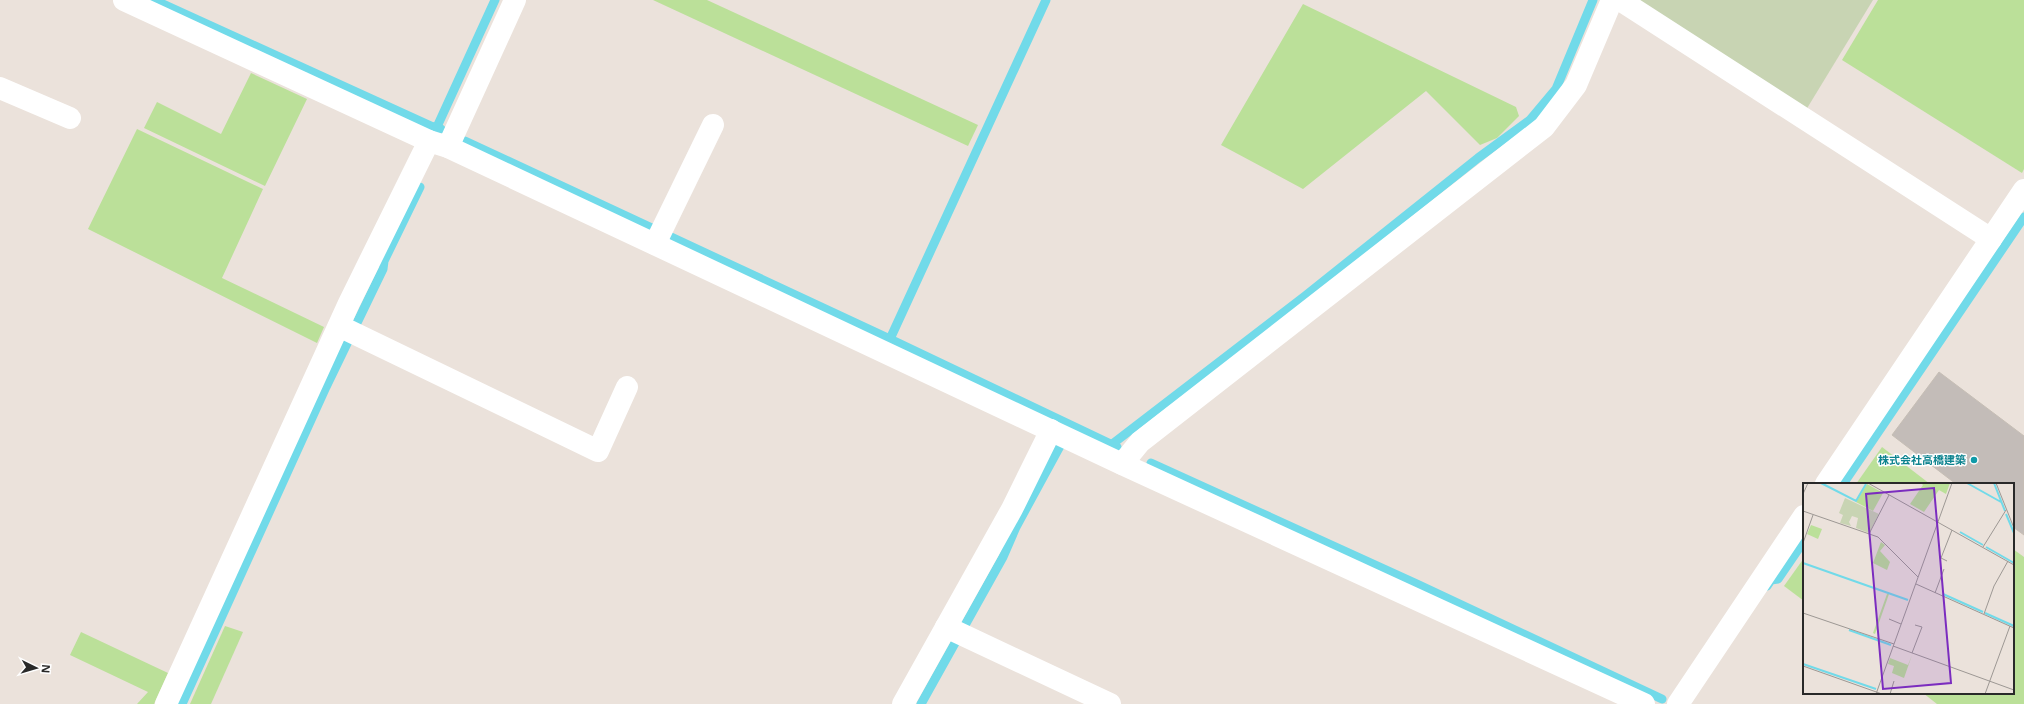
<svg xmlns="http://www.w3.org/2000/svg" width="2024" height="704" font-family="'Open Sans','Noto Sans JP',sans-serif">
<rect width="100%" height="100%" fill="#ebe2db"/>
<g fill="#bbe099">
<polygon points="653,0 707,0 978,125 968,146"/>
<polygon points="1878,0 2024,0 2024,169 2022,173 1842,60"/>
<polygon points="1303,4 1516,107 1519,116 1497,138 1480,145 1426,91 1303,189 1221,145"/>
<polygon points="251,73 307,99 265,186 144,128 157,102 221,134"/>
<polygon points="137,129 263,189 222,278 324,327 317,343 88,229"/>
<polygon points="1882,447 1930,484 1856,484"/>
<polygon points="2013,549 2024,557 2024,704 1937,704 1923,693 2013,693"/>
<polygon points="1804,558 1804,601 1784,586"/>
<polygon points="225,626 243,632 211,704 190,704"/>
<polygon points="81,632 168,673 154,704 137,704 148,692 70,655"/>
</g>
<polygon fill="#c8d4b3" points="1633,0 1873,0 1806,110"/>
<g fill="none" stroke-linecap="round" stroke-linejoin="round">
<g stroke="#71dae9" stroke-width="9">
<polyline points="154,0 431,126 441,129"/>
<polyline points="436,129 495,0"/>
<polyline points="465,141 890,339 1117,447"/>
<polyline points="890,339 1046,0"/>
<polyline points="1111,445 1305,296 1478,158 1530,120 1556,89 1593,0"/>
<polyline points="1151,463 1417,584 1662,699"/>
<polyline points="1843,484 2024,217"/>
<polyline points="1767,586 1771,580 1778,579 1804,541"/>
<polyline points="182,704 326,387 383,269 384,261 420,187"/>
<polyline points="921,704 1003,557 1016,527 1060,446"/>
</g>
</g>
<polygon fill="#c3bcb8" stroke="#c6beb5" points="1939,372 2024,436 2024,535 2013,527 2013,484 1956,484 1892,435"/>
<g fill="none" stroke-linecap="round" stroke-linejoin="round">
<g stroke="#fff" stroke-width="22">
<polyline points="124,0 429,141 448,147 1122,464 1644,704"/>
<polyline points="1620,0 1991,239"/>
<polyline points="0,88 70,118"/>
<polyline points="448,147 515,0"/>
<polyline points="655,244 713,125"/>
<polyline points="339,326 598,451 627,387"/>
<polyline points="1122,464 1140,442 1544,127 1576,85 1612,0"/>
<polyline points="1826,484 2024,190"/>
<polyline points="946,627 1110,704"/>
<polyline points="166,704 349,303 429,141"/>
<polyline points="903,704 1012,509 1051,430"/>
<polyline points="1678,704 1804,516"/>
</g>
</g>
<circle fill="#0f9aa8" stroke="#fff" stroke-width="1.5" cx="1974" cy="460" r="4"/>
<g text-anchor="middle" stroke-width="3" stroke-linejoin="round" paint-order="stroke">
<g font-size="11" font-weight="bold" fill="#0d838f" stroke="#fff" text-anchor="end">
<text x="1966" y="464">株式会社高橋建築</text>
</g>
</g>
<g transform="translate(1803 483)">
<rect width="211" height="211" fill="#ebe2db"/>
<path d="M118,0H147L143,11L136,7L121,29L107,21L120,2ZM64,1L80,10L70,28L53,19ZM8,42L19,46L15,56L4,51ZM78,59L82,62L77,68L87,79L84,87L70,80ZM84,111H86L72,151L70,150ZM109,172L101,195L89,190L91,183L85,181L87,175L105,182Z" fill="#bbe099"/>
<path d="M42,15L76,31L66,50L53,45L55,35L49,33L46,39L48,43L37,40L40,32L36,30Z" fill="#c8d4b3"/>
<path fill="none" stroke="#71dae9" stroke-width="2" d="M18,0L53,18L63,1M164,0L198,19M191,0L202,28M203,31L211,50M157,49L180,62M183,64L211,80M0,80L105,117M140,111L180,129M182,130L211,143M46,147L88,162M0,181L73,206"/>
<path fill="none" stroke="#9d9894" stroke-width="1" d="M65,0L211,82M193,0L211,45M0,11L5,0M0,28L75,54L115,94M66,51L86,12M0,60L10,32M180,64L203,27M144,78L138,75L149,47M113,101L211,145M132,110L141,86M0,130L91,161M181,131L191,103L205,78M86,136L98,141M90,163L211,207M109,170L119,144L112,142M0,183L79,211M73,211L149,0M87,211L91,198M182,211L207,143"/>
<path fill="#7b2cbf" fill-opacity="0.15" stroke="#7b2cbf" stroke-width="2" d="M131,5L148,200L80,206L63,11Z"/>
<rect width="211" height="211" fill="none" stroke="#292929" stroke-width="2"/>
</g>
<g transform="translate(36 668) rotate(95)" stroke="#ffffff" stroke-width="3" paint-order="stroke">
<path d="M0-3L7 15L0 10L-7 15Z" fill="#292929"/>
<text y="-6" font-size="11" font-weight="bold" text-anchor="middle" fill="#292929">N</text>
</g>
</svg>
